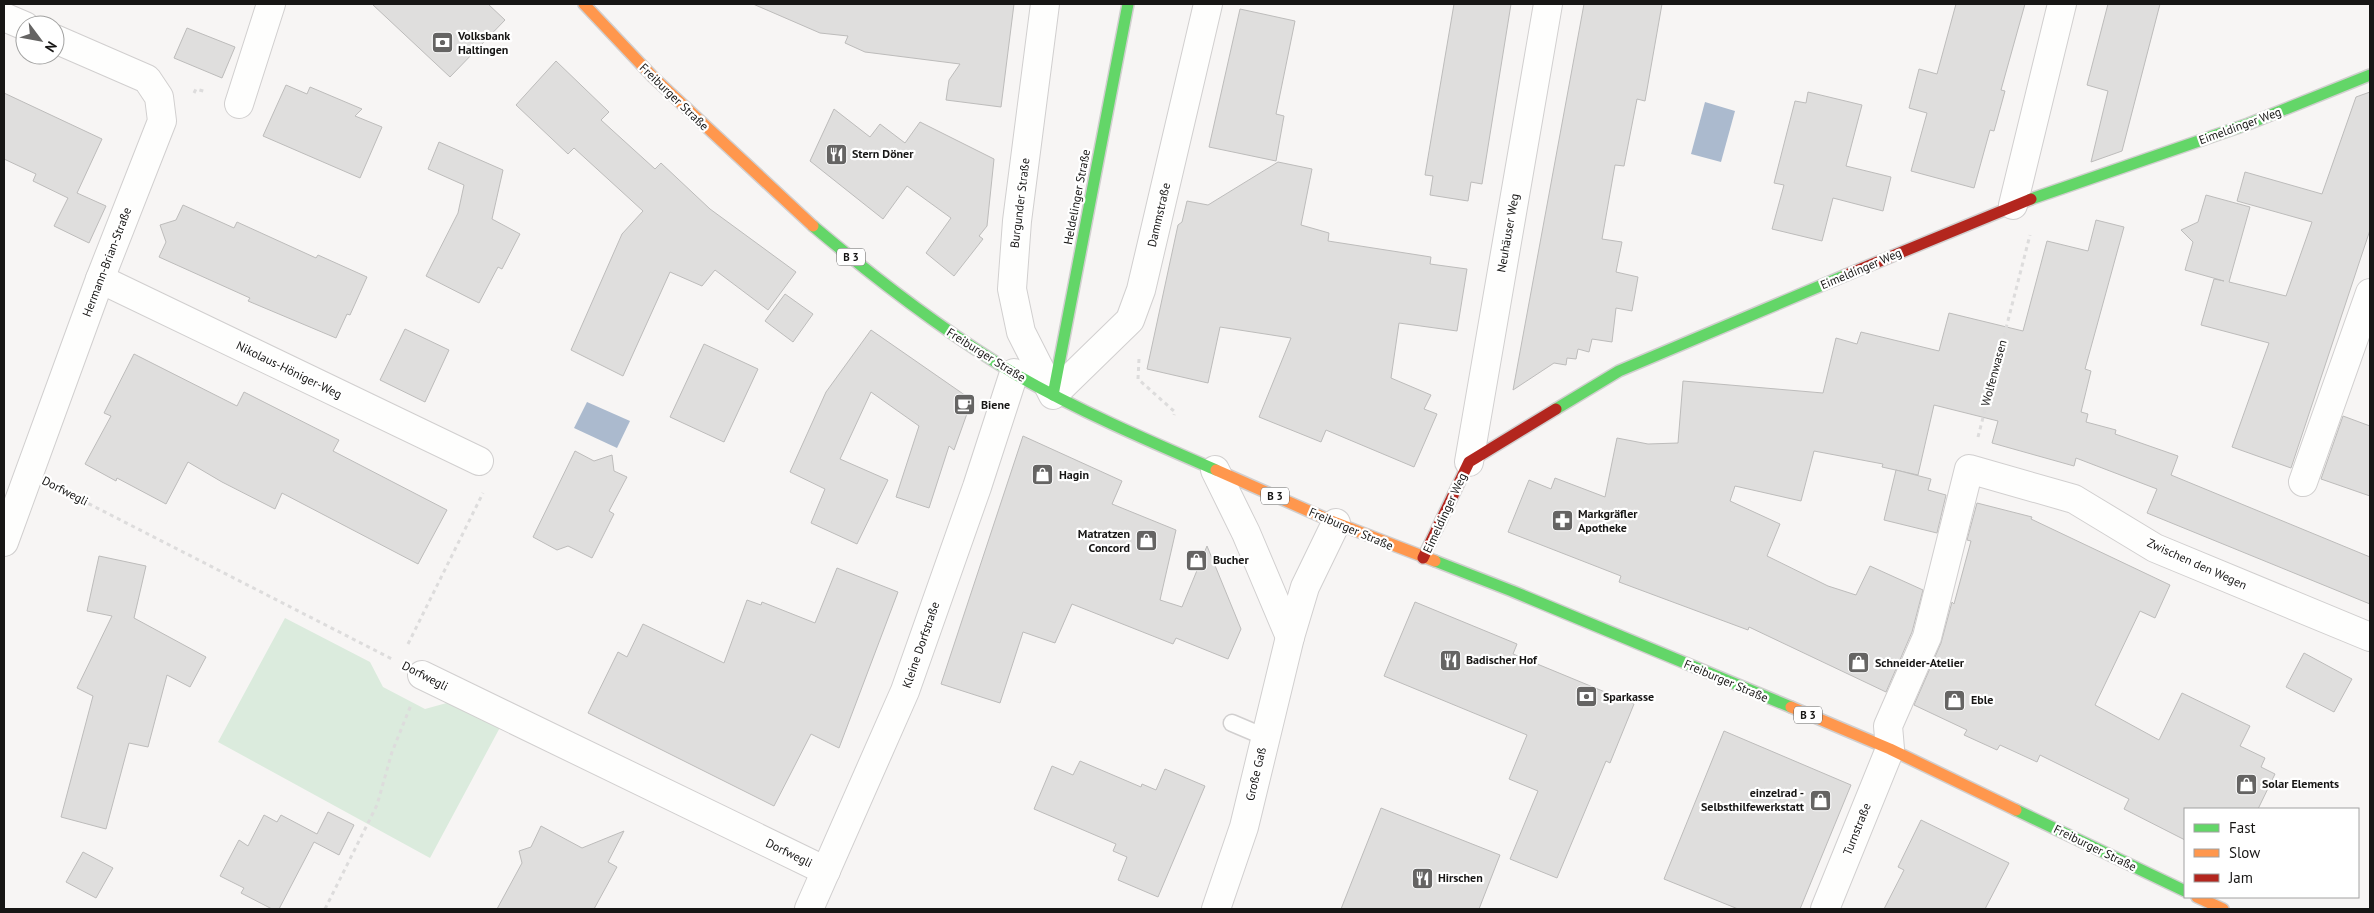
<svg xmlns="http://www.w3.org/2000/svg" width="2374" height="913" font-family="'PT Sans',sans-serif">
<rect width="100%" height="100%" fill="#f7f5f4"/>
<polygon fill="#dbebdd" points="285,618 370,662 383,687 425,709 461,699 504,720 430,858 218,742"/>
<g fill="#abbace">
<polygon points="1705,102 1735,111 1721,162 1691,154"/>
<polygon points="587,402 630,421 617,448 574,428"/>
</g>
<g fill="#dfdedd" stroke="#bdbcbb">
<polygon points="372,4 488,4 505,20 450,77"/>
<polygon points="753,4 1014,4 1001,107 946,100 949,80 960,64 865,52 845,43 848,36 820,33"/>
<polygon points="1454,4 1511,4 1482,184 1471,182 1468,201 1430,195 1433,176 1425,175"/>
<polygon points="1584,4 1662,4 1645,101 1637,99 1624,166 1615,165 1602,239 1622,242 1616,272 1638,277 1632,311 1616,308 1612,342 1592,339 1589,352 1578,349 1576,359 1567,358 1566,365 1554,363 1513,390"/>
<polygon points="1956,4 2025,4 2001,90 2005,91 1994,131 1990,130 1974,188 1911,171 1927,113 1909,108 1919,69 1937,74"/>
<polygon points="2108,4 2160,4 2122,151 2091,162 2108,91 2087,85"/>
<polygon points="1240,9 1295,21 1276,114 1284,116 1276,161 1209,147"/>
<polygon points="187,28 235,47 222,78 174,58"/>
<polygon points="556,61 609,112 601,120 655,169 661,163 710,209 796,272 768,310 715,270 702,286 670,272 623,376 571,350 622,234 643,211 574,148 568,154 516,105"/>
<polygon points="286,85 307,94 310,87 362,109 355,116 382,127 360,178 263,136"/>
<polygon points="1808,92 1862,105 1846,166 1891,177 1883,211 1833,198 1822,241 1772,229 1784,185 1774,183 1795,101 1806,103"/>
<polygon points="2370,92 2370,230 2291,468 2232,447 2269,343 2201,325 2214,279 2224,281 2185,270 2193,242 2181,230 2198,222 2206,195 2250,207 2229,282 2286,296 2312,222 2237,201 2245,172 2322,194 2356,97"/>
<polygon points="4,93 102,139 77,193 106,206 89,243 54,226 68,198 33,181 36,174 4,159"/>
<polygon points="834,109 870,137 880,124 905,143 920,122 994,159 987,226 979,236 983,239 954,276 926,253 951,218 907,186 883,219 810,161"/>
<polygon points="439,142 503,170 492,219 520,234 502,269 498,267 479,303 426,276 458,213 464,185 428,169"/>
<polygon points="1278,162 1312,169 1301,225 1329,233 1328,241 1431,257 1430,264 1467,269 1457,331 1399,323 1391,378 1431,395 1424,409 1437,414 1414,467 1326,430 1321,442 1259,417 1291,338 1220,327 1208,383 1147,369 1178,225 1182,222 1187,201 1208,205"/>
<polygon points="183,205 234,228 237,222 316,258 318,255 367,277 350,315 347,314 336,338 248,301 250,298 159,257 166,242 160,225 176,220"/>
<polygon points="2096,220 2124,227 2085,369 2091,371 2081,412 2088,414 2086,422 2116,430 2115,434 2178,456 2171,475 2370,557 2370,604 2147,513 2157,489 2076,458 2074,466 1992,443 1998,421 1934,405 1918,475 1882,467 1883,464 1814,451 1801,501 1735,486 1730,501 1780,524 1767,556 1828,586 1856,595 1870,566 1923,590 1912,632 1886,692 1749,627 1748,630 1619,582 1621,576 1508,532 1529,480 1551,489 1555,478 1605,497 1617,438 1648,444 1678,443 1683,381 1823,393 1836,338 1857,344 1861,332 1939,351 1949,313 2023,331 2047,241 2088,251"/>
<polygon points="785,294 813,314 793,342 765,321"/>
<polygon points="405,329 449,350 425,402 380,380"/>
<polygon points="871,330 969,398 969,408 954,450 949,446 929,508 896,497 919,426 871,392 840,459 888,480 857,544 811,523 825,489 790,472 826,392"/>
<polygon points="704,344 758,369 724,442 670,417"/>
<polygon points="134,354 237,406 244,392 339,440 333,451 447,510 418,564 282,493 275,509 222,482 188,462 166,504 117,478 116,481 85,464 111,416 104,413"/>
<polygon points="2343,416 2370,426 2370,496 2321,479"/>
<polygon points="1023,436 1122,481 1112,504 1176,530 1160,600 1182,607 1207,546 1241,629 1228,659 1176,638 1173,644 1072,604 1055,643 1023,632 1000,703 941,684"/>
<polygon points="575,451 594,461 612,455 614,471 627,477 609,511 614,514 592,558 568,546 557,550 533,537"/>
<polygon points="1896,470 1931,479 1928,490 1946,495 1937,533 1884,520"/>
<polygon points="1977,503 2032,517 2031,519 2170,585 2155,618 2140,611 2095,705 2159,740 2182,693 2250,726 2240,746 2265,758 2261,767 2275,774 2258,809 2185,809 2185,840 2124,809 2129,799 2040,755 2037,762 2000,745 1997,750 1964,735 1967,730 1914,705 1941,643 1952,602 1954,604 1971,541 1967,540"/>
<polygon points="99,556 146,566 134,618 206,657 190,687 167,675 148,747 129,743 106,829 61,817 93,696 77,688 112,616 87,611"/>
<polygon points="837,568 898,592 839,748 811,734 774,806 588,713 618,652 627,657 643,624 724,663 747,600 761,605 762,602 815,623"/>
<polygon points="1415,602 1517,644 1513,654 1634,704 1610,763 1606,761 1557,878 1510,859 1538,791 1509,779 1527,735 1384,676"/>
<polygon points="2304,653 2352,679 2334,712 2286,687"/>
<polygon points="1724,731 1851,785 1800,909 1738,909 1664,879"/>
<polygon points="1080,761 1141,787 1142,784 1156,790 1165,769 1205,786 1158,897 1118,880 1127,857 1113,851 1116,844 1034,809 1052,766 1073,775"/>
<polygon points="1381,808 1500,855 1479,909 1341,909"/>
<polygon points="328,812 354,825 339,855 314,842 279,909 272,909 241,893 244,888 220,876 239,840 248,846 264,815 277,822 281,815 317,834"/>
<polygon points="1921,820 2009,863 1985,909 1884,909 1904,870 1898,867"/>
<polygon points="541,826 582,848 624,831 608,862 617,867 594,909 497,909 522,863 519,851 531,847"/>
<polygon points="83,852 113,868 96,898 66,882"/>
</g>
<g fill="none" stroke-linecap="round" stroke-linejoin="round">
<defs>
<polyline id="lane" points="1232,723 1265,737"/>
<g id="street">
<polyline points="1045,4 1017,221 1012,289 1021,332 1053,395 1130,320 1141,290 1208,4"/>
<polyline points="4,17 25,26"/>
<polyline points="239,104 271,4"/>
<polyline points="2013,205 2062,4"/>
<polyline points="100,279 479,461"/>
<polyline points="1469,462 1548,4"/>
<polyline points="1215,470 1246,533 1290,637"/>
<polyline points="2303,482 2370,293"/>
<polyline points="4,542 100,279 162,121 159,97 147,79 55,39"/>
<polyline points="422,675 826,871"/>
<polyline points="809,909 905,691 977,487 1014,373"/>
<polyline points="1216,909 1244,827 1290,637 1305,587 1336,523"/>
<polyline points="1825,909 1890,749 1888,726 1927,637 1969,469 2074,499 2155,548 2370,637"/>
</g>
<g id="fast">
<polyline points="2031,199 2248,124 2370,75"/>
<path d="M813,226C877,280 943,331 1015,374C1079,411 1149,441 1216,470"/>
<polyline points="1053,395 1128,4"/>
<polyline points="1556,409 1619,371 1846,275"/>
<polyline points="1435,561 1512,591 1791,707"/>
<polyline points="2016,810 2185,891"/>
</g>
<g id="slow">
<polyline points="584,4 653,77 813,226"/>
<polyline points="1216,470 1336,523 1435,561"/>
<polyline points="1791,707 1890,749 2016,810"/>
<polyline points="2197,897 2223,909"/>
</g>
<g id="jam">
<polyline points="1846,275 2031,199"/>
<polyline points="1423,558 1469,462 1556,409"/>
</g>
</defs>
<use href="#lane" stroke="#d1cfcf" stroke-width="19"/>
<use href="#street" stroke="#d1cfcf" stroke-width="30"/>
<use href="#fast" stroke="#d1cfcf" stroke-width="14"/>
<use href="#slow" stroke="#d1cfcf" stroke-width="14"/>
<use href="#jam" stroke="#d1cfcf" stroke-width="14"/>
<g stroke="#dddcdc" stroke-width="3" stroke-dasharray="4 4" stroke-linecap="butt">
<polyline points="194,93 196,89 207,92"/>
<polyline points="1139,359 1138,379 1175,412 1174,415"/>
<polyline points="1978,437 2030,235"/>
<polyline points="60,489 392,659"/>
<polyline points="408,644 483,493"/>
<polyline points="325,909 377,805 392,752 411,705"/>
</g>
<use href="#lane" stroke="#fefefd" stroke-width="16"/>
<use href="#street" stroke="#fefefd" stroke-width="28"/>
<use href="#fast" stroke="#63d668" stroke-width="11"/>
<use href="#slow" stroke="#ff974d" stroke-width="11"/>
<use href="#jam" stroke="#b3261e" stroke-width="11"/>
</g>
<defs>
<symbol id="bank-square" viewBox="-11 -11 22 22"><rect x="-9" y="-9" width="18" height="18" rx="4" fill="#656463" stroke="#fff"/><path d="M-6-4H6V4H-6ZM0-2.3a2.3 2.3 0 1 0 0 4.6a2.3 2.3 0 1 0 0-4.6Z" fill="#fff"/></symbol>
<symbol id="restaurant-square" viewBox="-11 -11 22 22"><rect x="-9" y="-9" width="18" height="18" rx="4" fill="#656463" stroke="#fff"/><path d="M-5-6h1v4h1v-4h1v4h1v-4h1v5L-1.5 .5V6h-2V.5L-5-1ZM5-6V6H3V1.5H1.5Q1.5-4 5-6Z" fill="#fff"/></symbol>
<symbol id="cafe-square" viewBox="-11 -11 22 22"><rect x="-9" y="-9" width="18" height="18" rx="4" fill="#656463" stroke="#fff"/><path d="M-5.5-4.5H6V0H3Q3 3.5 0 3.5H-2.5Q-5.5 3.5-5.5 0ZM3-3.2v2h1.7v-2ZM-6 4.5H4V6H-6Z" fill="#fff"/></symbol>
<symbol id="shop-square" viewBox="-11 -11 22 22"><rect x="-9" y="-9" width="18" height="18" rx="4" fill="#656463" stroke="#fff"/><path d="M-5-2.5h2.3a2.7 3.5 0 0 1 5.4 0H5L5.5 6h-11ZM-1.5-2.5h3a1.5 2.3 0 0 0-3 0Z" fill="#fff"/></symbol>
<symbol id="pharmacy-square" viewBox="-11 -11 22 22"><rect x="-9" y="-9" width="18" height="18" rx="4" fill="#656463" stroke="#fff"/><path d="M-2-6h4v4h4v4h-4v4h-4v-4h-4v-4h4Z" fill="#fff"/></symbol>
</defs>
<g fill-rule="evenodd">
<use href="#bank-square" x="430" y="30" width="25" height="25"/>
<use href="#restaurant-square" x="824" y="142" width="25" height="25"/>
<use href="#cafe-square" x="952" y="392" width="25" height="25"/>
<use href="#shop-square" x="1030" y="462" width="25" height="25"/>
<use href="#pharmacy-square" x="1550" y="508" width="25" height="25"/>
<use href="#shop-square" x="1134" y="528" width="25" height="25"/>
<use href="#shop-square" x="1184" y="548" width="25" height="25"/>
<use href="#restaurant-square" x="1438" y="648" width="25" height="25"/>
<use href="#shop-square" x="1846" y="650" width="25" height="25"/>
<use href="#bank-square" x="1574" y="684" width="25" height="25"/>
<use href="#shop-square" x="1942" y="688" width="25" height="25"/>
<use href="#shop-square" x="2234" y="772" width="25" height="25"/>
<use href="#shop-square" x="1808" y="788" width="25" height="25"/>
<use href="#restaurant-square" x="1410" y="866" width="25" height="25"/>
</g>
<g text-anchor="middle" stroke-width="4.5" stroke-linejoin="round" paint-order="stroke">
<g fill="#fff" stroke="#5d5c5b" stroke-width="1">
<rect x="837" y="248.5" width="28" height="17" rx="4"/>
<rect x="1261" y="487.5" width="28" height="17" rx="4"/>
<rect x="1794" y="706.5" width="28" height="17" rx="4"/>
</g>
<g font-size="11" font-weight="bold" fill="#171615">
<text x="851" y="261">B 3</text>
<text x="1275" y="500">B 3</text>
<text x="1808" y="719">B 3</text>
</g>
<g font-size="12" font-weight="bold" fill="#171615" stroke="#fff" text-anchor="start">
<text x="458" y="40">Volksbank<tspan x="458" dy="14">Haltingen</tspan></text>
<text x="852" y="158">Stern Döner</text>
<text x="981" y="409">Biene</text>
<text x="1059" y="479">Hagin</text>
<text x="1578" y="518">Markgräfler<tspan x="1578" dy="14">Apotheke</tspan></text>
<text x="1130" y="538" text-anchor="end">Matratzen<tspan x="1130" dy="14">Concord</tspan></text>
<text x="1213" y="564">Bucher</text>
<text x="1466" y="664">Badischer Hof</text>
<text x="1875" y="667">Schneider-Atelier</text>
<text x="1603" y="701">Sparkasse</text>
<text x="1971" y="704">Eble</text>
<text x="2262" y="788">Solar Elements</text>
<text x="1804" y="797" text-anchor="end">einzelrad -<tspan x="1804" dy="14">Selbsthilfewerkstatt</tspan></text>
<text x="1438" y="882">Hirschen</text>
</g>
<g font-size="12" fill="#171615" stroke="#fff">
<text transform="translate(674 97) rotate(44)" y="4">Freiburger Straße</text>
<text transform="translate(2240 126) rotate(-20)" y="4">Eimeldinger Weg</text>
<text transform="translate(1077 197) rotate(-79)" y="4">Heldelinger Straße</text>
<text transform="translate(1020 203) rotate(-83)" y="4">Burgunder Straße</text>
<text transform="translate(1159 215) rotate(-77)" y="4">Dammstraße</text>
<text transform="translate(1508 233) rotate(-80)" y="4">Neuhäuser Weg</text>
<text transform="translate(107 262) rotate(-69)" y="4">Hermann-Brian-Straße</text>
<text transform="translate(1861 269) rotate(-23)" y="4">Eimeldinger Weg</text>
<text transform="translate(986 355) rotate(32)" y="4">Freiburger Straße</text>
<text transform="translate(289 370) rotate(26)" y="4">Nikolaus-Höniger-Weg</text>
<text transform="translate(1994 373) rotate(-75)" y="4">Wolfenwasen</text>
<text transform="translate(65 491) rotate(27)" y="4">Dorfwegli</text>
<text transform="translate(1445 513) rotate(-65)" y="4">Eimeldinger Weg</text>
<text transform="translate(1351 529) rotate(23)" y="4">Freiburger Straße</text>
<text transform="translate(2197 564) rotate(24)" y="4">Zwischen den Wegen</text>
<text transform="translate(921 645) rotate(-71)" y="4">Kleine Dorfstraße</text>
<text transform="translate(425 676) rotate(27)" y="4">Dorfwegli</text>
<text transform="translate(1726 681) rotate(23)" y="4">Freiburger Straße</text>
<text transform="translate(1256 774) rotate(-77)" y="4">Große Gaß</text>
<text transform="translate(1857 829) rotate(-68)" y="4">Turnstraße</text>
<text transform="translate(2095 848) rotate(26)" y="4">Freiburger Straße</text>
<text transform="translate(789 853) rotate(26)" y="4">Dorfwegli</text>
</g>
</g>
<rect width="2374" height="913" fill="none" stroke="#171615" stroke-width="10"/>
<rect x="2184" y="808" width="175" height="90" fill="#ffffff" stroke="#a2a2a1"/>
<rect x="2194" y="824" width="25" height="8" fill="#63d668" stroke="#a2a2a1"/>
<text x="2229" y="833" font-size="15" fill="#171615">Fast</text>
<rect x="2194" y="849" width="25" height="8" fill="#ff974d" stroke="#a2a2a1"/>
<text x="2229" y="858" font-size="15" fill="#171615">Slow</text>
<rect x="2194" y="874" width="25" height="8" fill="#b3261e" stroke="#a2a2a1"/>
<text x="2229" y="883" font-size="15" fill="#171615">Jam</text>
<g transform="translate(40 40) rotate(122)"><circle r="24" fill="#ffffff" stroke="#a2a2a1"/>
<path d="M0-4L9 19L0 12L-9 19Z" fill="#656463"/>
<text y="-8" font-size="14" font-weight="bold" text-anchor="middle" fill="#171615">N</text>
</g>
</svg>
